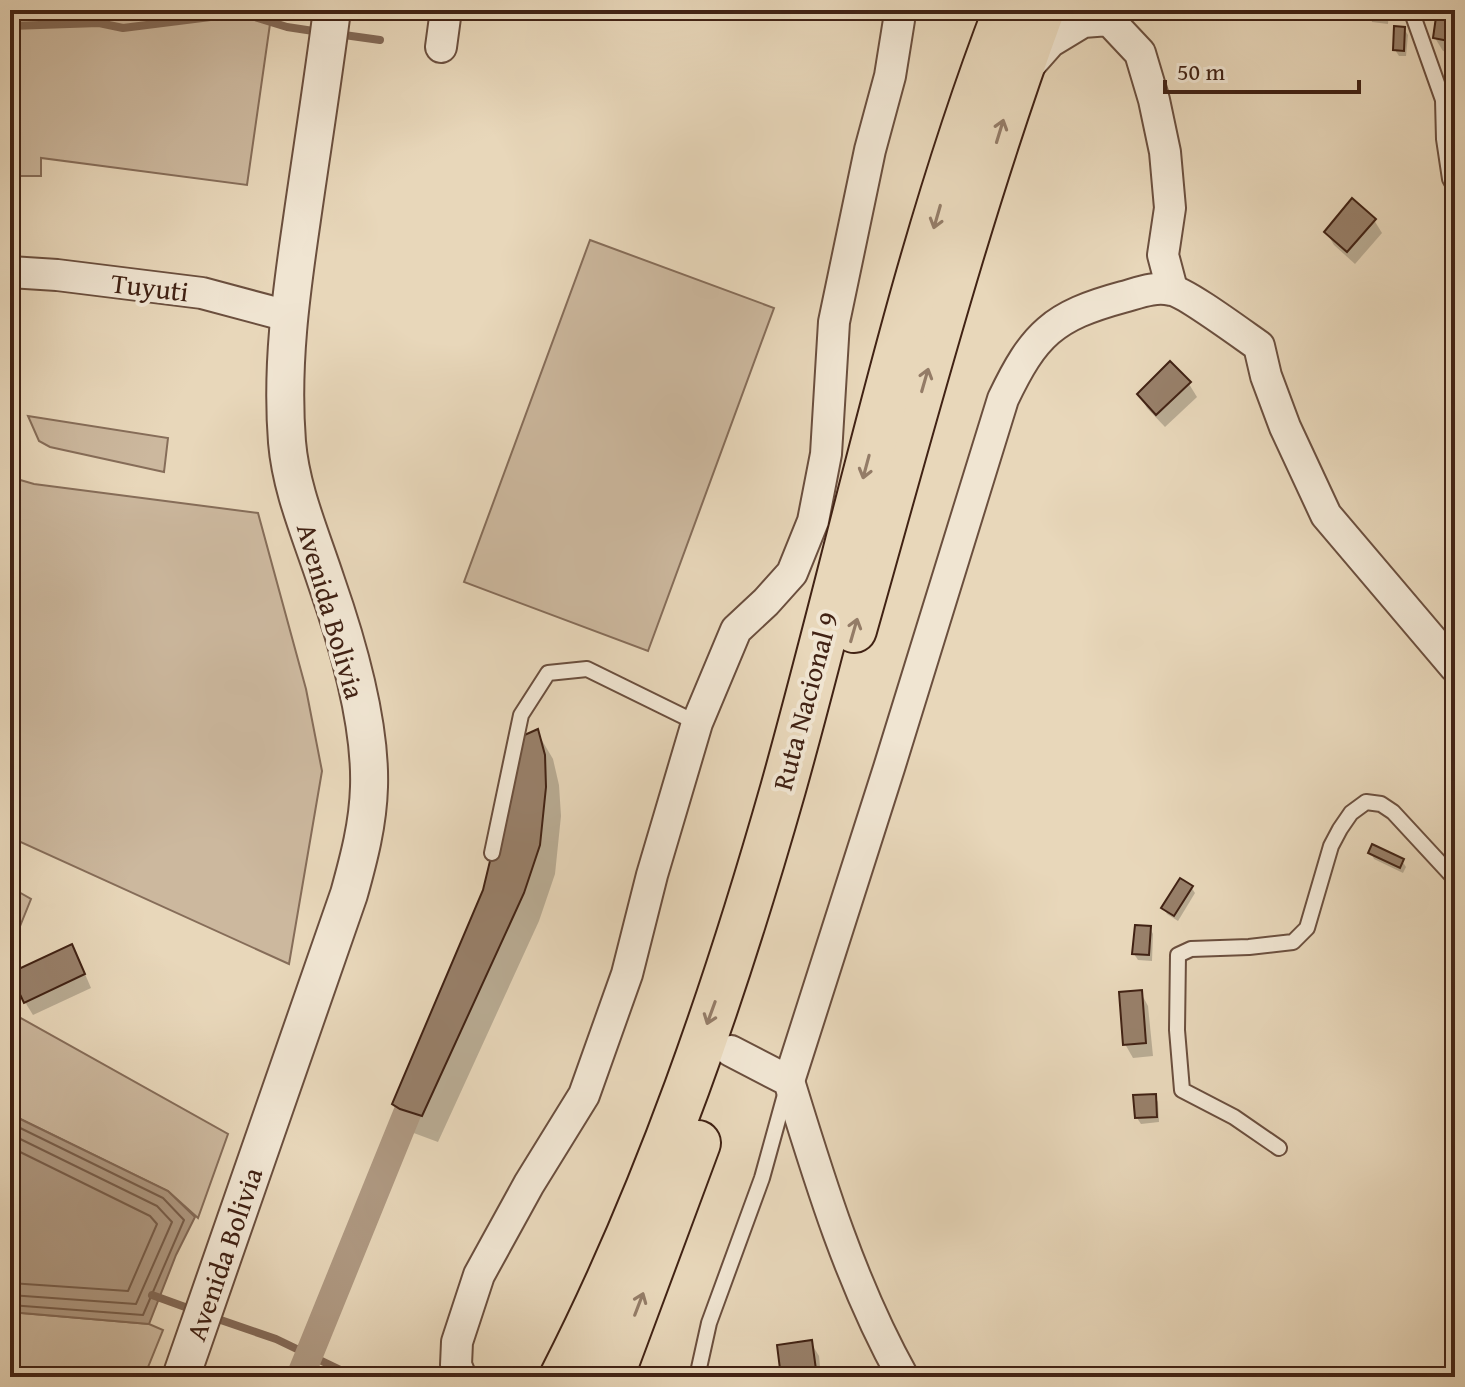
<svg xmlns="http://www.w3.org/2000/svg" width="1465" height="1387" font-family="'Gentium Book Plus',serif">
<rect width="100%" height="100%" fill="#e8d7ba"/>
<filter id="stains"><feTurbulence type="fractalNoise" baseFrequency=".0025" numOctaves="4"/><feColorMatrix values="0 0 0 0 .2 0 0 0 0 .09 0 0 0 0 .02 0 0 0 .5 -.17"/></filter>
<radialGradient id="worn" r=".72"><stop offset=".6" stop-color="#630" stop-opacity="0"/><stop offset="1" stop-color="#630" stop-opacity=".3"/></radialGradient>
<g fill="#ccb89e" stroke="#866d59" stroke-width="2">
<polygon points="10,10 272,10 247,185 41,158 41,176 10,176"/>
<polygon points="590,240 774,308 648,651 464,582"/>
<polygon points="28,416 168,438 164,472 50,447 39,441"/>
<polygon points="10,477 34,484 258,513 306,689 322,771 289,964 12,838 10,842"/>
<polygon points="10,887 31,899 10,951"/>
<polygon points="10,1012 228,1134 198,1218 168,1191 10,1114"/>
<polygon points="10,1312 149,1324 163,1330 144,1377 10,1377"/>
</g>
<polygon fill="#af9982" stroke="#836956" stroke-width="2" points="10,1114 168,1191 195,1217 176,1255 149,1324 10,1312"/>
<g fill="#0003">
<polygon points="1369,10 1389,10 1388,24 1372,22"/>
<polygon points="1439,10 1455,10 1455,53 1443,51 1435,38"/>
<polygon points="1404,29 1408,35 1406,56 1399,56 1395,50"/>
<polygon points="1374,220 1382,233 1355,264 1334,245 1326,232"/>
<polygon points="1189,384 1197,397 1165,427 1147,408 1139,394"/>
<polygon points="537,732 553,759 559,785 561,816 555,874 539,921 438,1142 411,1132 395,1104 485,890"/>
<polygon points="1371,853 1402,861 1406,867 1403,873 1374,859"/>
<polygon points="1191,887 1195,893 1178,921 1167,914 1164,908"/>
<polygon points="1150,928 1153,934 1152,961 1138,960 1134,954"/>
<polygon points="79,960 91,988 33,1015 25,1002"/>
<polygon points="1141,993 1148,1006 1153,1056 1133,1058 1125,1044"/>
<polygon points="1155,1096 1158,1102 1159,1122 1141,1124 1137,1118"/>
<polygon points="811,1343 819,1356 821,1377 783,1377"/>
</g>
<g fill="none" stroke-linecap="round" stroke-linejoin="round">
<g stroke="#785e4b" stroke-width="2">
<polyline points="10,1123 163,1198 184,1220 143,1315 10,1305"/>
<polyline points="10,1134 157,1206 172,1222 136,1304 10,1295"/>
<polyline points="10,1147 150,1216 157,1224 128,1291 10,1283"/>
</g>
<g stroke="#836956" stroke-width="8">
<polyline points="10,26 99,23 123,28 242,13 287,27 320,32"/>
<polyline points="337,34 380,40"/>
<polyline points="152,1295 196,1311"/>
<polyline points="212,1317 276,1339 355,1377"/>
</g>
<polyline stroke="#af9982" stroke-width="28" points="300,1377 408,1111"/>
</g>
<g fill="#98806a" stroke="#412214" stroke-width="2">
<polygon points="1367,10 1386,10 1386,18 1367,17"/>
<polygon points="1437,10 1453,10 1449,41 1433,38"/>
<polygon points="1394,26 1405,27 1404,51 1393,50"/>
<polygon points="1352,198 1376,219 1347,252 1324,232"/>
<polygon points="1170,361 1191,382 1156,415 1137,394"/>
<polygon points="538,729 545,755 546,787 540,845 524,893 422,1116 400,1109 392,1104 483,890 520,737"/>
<polygon points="1372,844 1404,859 1400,868 1368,853"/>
<polygon points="1180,878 1193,886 1174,916 1161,908"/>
<polygon points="1135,925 1151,926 1149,955 1132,954"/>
<polygon points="72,944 85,974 24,1003 10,973"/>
<polygon points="1142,990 1146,1043 1123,1045 1119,992"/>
<polygon points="1156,1094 1157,1117 1135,1118 1133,1095"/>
<polygon points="812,1340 817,1377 781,1377 777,1345"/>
</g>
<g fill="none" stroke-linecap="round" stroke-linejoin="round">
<defs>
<g id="service">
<polyline points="1411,10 1443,100 1444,139 1450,179 1455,188"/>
<polyline points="492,853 521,715 548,673 587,669 697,723"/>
<polyline points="1279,1148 1234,1117 1182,1090 1177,1030 1178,955 1191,949 1249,947 1293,942 1307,928 1331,846 1340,829 1351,813 1366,802 1381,804 1393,812 1455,879"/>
<polyline points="697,1377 709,1323 762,1178 786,1091"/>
</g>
<g id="minor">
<polyline points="441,47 446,10"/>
<polyline points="1027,68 1050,42 1083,22 1109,20 1140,53 1154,100 1165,152 1170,208 1163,255 1172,289"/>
<polyline points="10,272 57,275 202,293 288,316"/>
<path d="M731,1051L789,1081C820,1182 851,1284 903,1377"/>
<path d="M789,1081L889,768L1003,399C1034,334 1053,316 1123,297C1138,293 1155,286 1171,290C1185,292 1243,335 1259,346L1266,376L1285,427L1326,515L1455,667"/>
<polyline points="461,1377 456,1365 457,1342 479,1275 529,1184 584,1095 627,974 652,875 697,723 736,630 766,602 792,573 813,521 826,454 834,322 870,150 890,76 899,20 896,10"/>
</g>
<path id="tertiary" d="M181,1377L349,894C359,858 368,824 369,787C371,723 347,641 326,581C311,535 291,490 287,442C281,366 291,294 302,219C312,149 323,80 332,10"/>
<g id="motorway">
<path d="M854,630C913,422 968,212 1042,10"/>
<path d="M562,1377C657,1191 726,989 783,789C856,529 909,262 1006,10"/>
<polyline points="611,1377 698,1143"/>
</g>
</defs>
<use href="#service" stroke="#6b4f3e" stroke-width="18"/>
<use href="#minor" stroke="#6b4f3e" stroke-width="34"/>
<use href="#tertiary" stroke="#6b4f3e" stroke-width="40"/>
<use href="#motorway" stroke="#412214" stroke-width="48"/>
<use href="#service" stroke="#f0e5d2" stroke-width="14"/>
<use href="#minor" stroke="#f0e5d2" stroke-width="30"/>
<use href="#tertiary" stroke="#f0e5d2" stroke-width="36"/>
<use href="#motorway" stroke="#e8d7ba" stroke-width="44"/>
</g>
<defs><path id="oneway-shaft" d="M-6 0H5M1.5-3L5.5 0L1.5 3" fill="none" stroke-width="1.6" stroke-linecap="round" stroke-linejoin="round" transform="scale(2)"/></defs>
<g stroke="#947c67">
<use href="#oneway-shaft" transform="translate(1000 131) rotate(-73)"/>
<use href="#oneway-shaft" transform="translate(937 217) rotate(106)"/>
<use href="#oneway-shaft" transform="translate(925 380) rotate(-74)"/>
<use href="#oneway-shaft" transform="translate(866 467) rotate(105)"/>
<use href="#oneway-shaft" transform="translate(854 630) rotate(-74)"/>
<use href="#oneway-shaft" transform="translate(711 1013) rotate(110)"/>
<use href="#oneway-shaft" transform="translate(639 1304) rotate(-69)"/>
</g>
<g text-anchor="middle" stroke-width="8" stroke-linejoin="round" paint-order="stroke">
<g font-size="28" fill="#412214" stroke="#f0e5d2">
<text transform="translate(150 287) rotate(7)" y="10">Tuyuti</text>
<text transform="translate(331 611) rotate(74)" y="10">Avenida Bolivia</text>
<text transform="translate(805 701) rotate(-75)" y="10">Ruta Nacional 9</text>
<text transform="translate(224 1254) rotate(-71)" y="10">Avenida Bolivia</text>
</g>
</g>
<rect width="1465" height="1387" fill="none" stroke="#e8d7ba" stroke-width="40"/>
<rect x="12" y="12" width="1441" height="1363" fill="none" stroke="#412214" stroke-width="4"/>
<rect x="20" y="20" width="1425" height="1347" fill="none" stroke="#412214" stroke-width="2"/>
<path d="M1165 80v12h194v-12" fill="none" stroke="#412214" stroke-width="4"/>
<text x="1177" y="80" font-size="24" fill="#412214" stroke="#f0e5d2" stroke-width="6" paint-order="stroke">50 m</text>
<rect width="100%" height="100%" filter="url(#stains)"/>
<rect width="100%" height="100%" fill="url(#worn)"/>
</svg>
